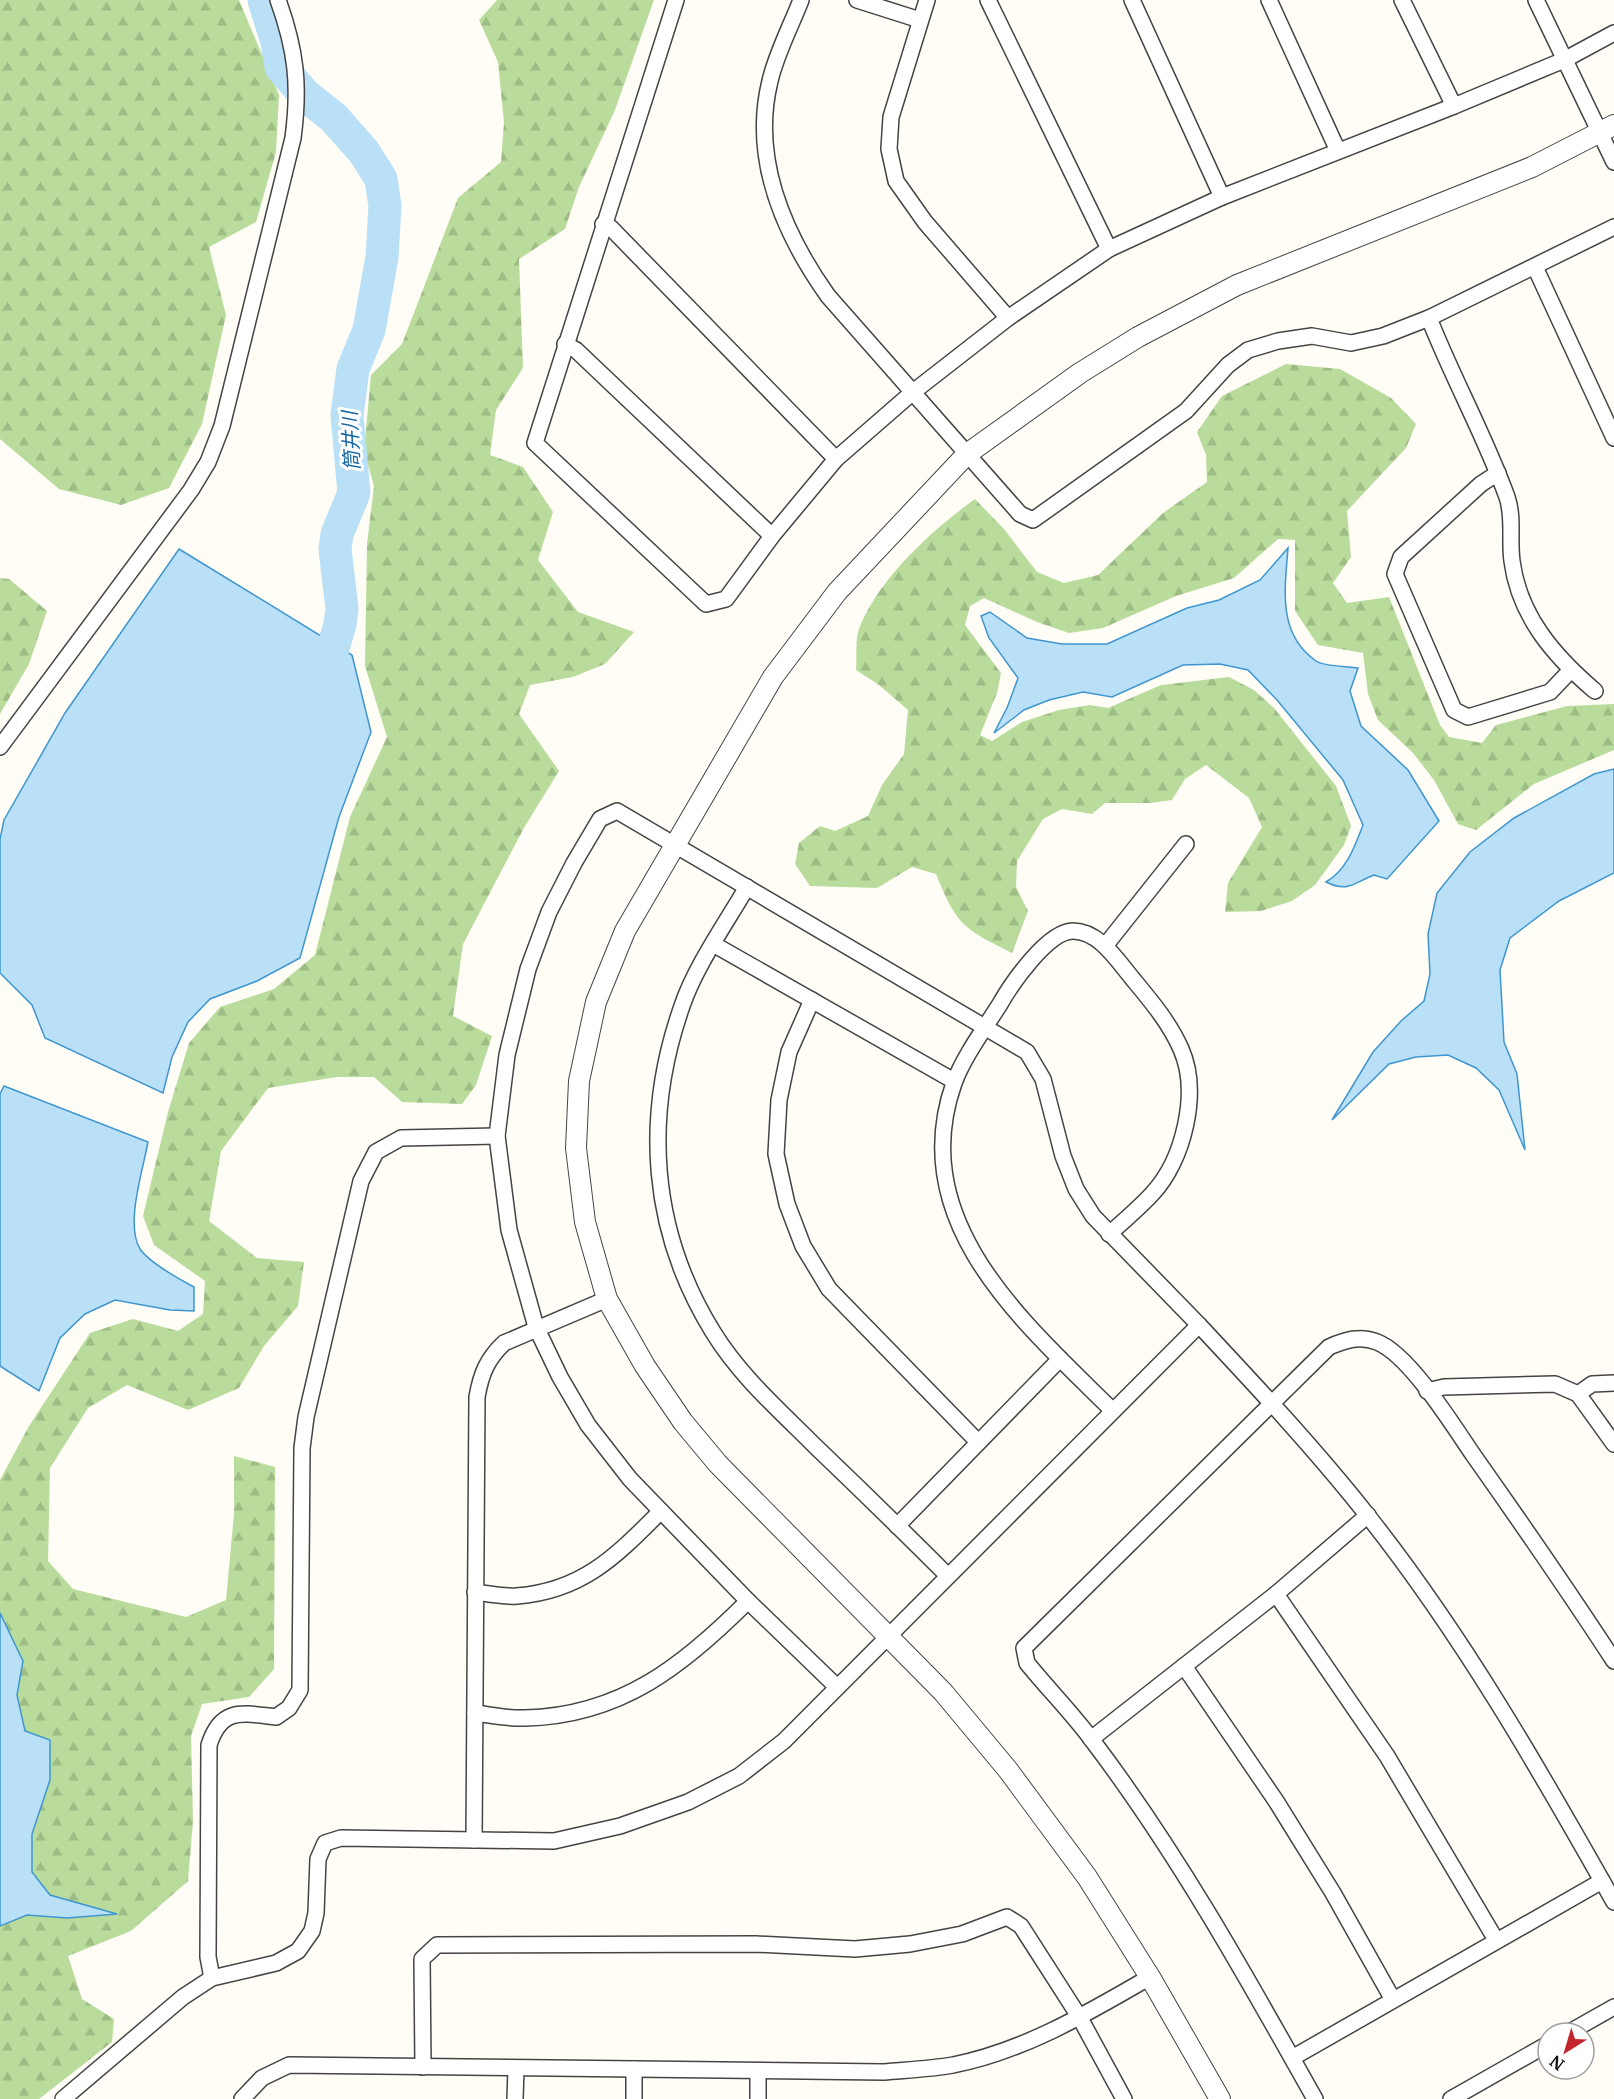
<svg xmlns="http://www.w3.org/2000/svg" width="1614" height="2099" font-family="Merriweather,'Noto Sans JP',serif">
<defs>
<pattern id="forest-firs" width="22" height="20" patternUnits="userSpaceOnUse" patternTransform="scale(1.5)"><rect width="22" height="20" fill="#b9dc9c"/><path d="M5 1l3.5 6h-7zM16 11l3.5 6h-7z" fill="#9ebc85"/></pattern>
</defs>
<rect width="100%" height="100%" fill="#fffdf5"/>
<g fill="url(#forest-firs)">
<polygon points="0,0 239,0 279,95 276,152 256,222 209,247 226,315 202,424 169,488 121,505 59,489 0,439"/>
<polygon points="497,0 654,0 615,110 579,187 565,229 519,259 523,368 496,410 490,455 523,467 553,512 538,560 578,612 634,632 605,664 573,677 530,685 519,714 559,771 525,826 463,944 453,1016 492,1036 476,1085 462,1104 402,1102 374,1077 337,1077 268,1088 221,1151 209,1221 257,1258 304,1262 298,1306 264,1346 239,1388 188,1410 127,1385 88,1408 50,1468 48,1561 73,1589 186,1617 226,1600 234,1514 234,1456 275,1467 274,1669 249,1697 202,1704 191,1736 193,1821 188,1881 131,1931 68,1956 82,1999 114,2019 112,2042 39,2099 0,2099 0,1480 29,1426 90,1333 133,1319 178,1331 203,1314 205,1281 154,1245 143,1216 168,1112 189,1043 220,1007 274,989 315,955 350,817 387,737 365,666 367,544 374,486 364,451 371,375 402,344 458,198 501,162 504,123 498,62 479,20"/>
<path d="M1286,364L1340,369L1391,398L1416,424L1406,448L1347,511L1351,557L1333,583L1347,603L1389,597L1440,725L1449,737L1482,743L1496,725L1567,706L1614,704V750L1534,784L1476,830L1458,824L1434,780L1413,753L1378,720L1368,694L1363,653L1318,645L1295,611V540L1278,539L1234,578L1176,596L1103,628L1069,633L1037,622L984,598L970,606L965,625L1001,673L997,693L980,735L992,741L1022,722L1059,710L1090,705L1108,708L1161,685L1229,677L1254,690L1274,708L1336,786L1351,826L1344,845L1315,885L1292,901L1261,911L1225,912L1228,883L1262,827L1249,798L1206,765L1185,779L1172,800L1151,803H1105L1092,814L1062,809L1043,819L1017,861L1016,887L1028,911L1012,953C963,928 957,926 936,874L912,867L877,888L810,886L795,864L799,843L820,826L835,831L868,816L882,785L904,754L908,710L879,685L856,670C857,658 855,640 859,629C878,579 932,530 975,499L1004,529L1037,572L1064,583L1098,575L1163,513L1207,482L1206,455L1197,432L1222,396Z"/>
<polygon points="0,578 9,579 47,611 29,664 0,714"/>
</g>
<g fill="#b9e0f7" stroke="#3f96cf" stroke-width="1.5">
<path d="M1288,548C1285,589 1277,634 1316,661C1325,667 1347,666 1358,668L1350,691L1361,726L1408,770L1439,821L1387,879L1374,875C1353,883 1348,893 1326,882C1347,870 1355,846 1363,825L1343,780L1277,700L1248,670L1220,664L1183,665L1112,697L1083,692L1049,700L1024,710L994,733L1007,708L1018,678L989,638L981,616L990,612L1027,638L1062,644H1107L1187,608L1219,600L1260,580Z"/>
<polygon points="179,549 352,655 371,732 339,817 300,958 257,981 210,999 188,1022 172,1057 163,1093 45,1038 32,1005 0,973 0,839 4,820 65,713"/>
<polygon points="1614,769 1614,873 1559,901 1510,938 1500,970 1504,1042 1517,1074 1525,1150 1499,1090 1476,1068 1448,1055 1416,1057 1389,1064 1332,1120 1373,1052 1401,1021 1424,1001 1430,974 1428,934 1437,893 1470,852 1514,818 1594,774"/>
<path d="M4,1086L148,1142C143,1170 125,1224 140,1249C149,1262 179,1279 194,1287V1311L170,1310L115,1300L85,1314L60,1338L39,1391L0,1366V1094Z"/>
<polygon points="0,1613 23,1661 17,1695 25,1731 50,1740 50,1780 32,1834 32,1872 50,1895 117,1914 67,1918 27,1915 0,1926"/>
</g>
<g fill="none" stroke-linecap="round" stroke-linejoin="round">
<polyline stroke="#b9e0f7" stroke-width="33" points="264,0 277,42 281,67 304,94 334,118 364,152 381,179 385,206 382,257 369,330 353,369 347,415 354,493 337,534 335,549 342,609 340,624 330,659 307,681"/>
<defs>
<g id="minor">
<polyline points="676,0 535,443 706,604 726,599 772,536 836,459 913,392 1008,318 1109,249 1222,197 1454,106 1564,60 1614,33"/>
<path d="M801,0C791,26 776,54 770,81C751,158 784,234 828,296L1020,514L1033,520L1186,411L1228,365L1248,350L1278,341L1312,336L1351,343L1383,336L1429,318L1614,227"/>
<polyline points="857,0 920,20"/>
<polyline points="927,0 891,117 889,149 896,181 925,222 1008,318"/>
<polyline points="988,0 1109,249"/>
<polyline points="1132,0 1222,197"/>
<polyline points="1269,0 1338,151"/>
<polyline points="1402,0 1454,106"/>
<polyline points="1536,0 1614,162"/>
<polyline points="603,224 611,228 836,459"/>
<polyline points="1535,267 1614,438"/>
<path d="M1429,318C1453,379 1485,436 1507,497C1514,517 1509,540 1512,561C1519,616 1554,656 1595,691"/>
<polyline points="565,344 576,350 772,536"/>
<polyline points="1498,473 1481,484 1401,557 1395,574 1454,710 1468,717 1550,692 1571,670"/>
<path d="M0,747L191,490L208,462L222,426L293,138C300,85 296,50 278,0"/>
<path d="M747,887C726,923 695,967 682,1006C643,1117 650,1230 713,1332C740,1376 779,1410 815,1446C860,1489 904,1532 948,1576"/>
<polyline points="713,944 954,1081"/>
<polyline points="1105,946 1186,844"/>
<polyline points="812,1000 789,1052 779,1100 776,1154 787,1204 803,1246 829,1289 978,1442"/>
<path d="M1109,1234C1124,1221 1139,1208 1152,1194C1184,1160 1200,1092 1181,1049C1169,1022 1151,1001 1132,978C1117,960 1099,931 1073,931C1048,931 1012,983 1000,1004C985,1028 964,1056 954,1083C905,1222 1024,1323 1112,1410"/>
<path d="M1199,1325C1257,1387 1315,1449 1368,1516C1463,1636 1539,1769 1614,1902"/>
<polyline points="1427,1391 1444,1387 1555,1384 1578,1394 1614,1444"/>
<polyline points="1578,1394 1592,1384 1614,1383"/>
<polyline points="897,1526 1060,1359"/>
<path d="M475,1592C489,1594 504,1597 517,1596C583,1591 617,1555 661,1511"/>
<polyline points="1276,1594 1387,1756 1496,1940"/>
<polyline points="1184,1666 1276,1801 1333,1893 1392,1998"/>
<path d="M475,1713C491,1715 509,1719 525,1718C621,1716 684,1665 748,1601"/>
<polyline points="1091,1739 1276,1594 1368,1515"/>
<path d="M474,1840L477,1397C481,1374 487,1359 504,1343L607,1299"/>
<path d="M212,1978L208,1957L209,1745C221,1707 242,1713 276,1717L289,1708L300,1690L302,1448L306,1417L361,1181L376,1152L401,1138L497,1136"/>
<polyline points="1568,2033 1614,2007"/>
<polyline points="1292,2058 1602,1881"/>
<polyline points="423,2067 422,1959 437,1945 756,1944 855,1949 910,1944 962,1934 1007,1917 1021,1926 1080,2018 1124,2099"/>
<polyline points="634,2069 634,2099"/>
<polyline points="63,2099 183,1997 212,1978 276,1963 298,1951 312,1931 316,1913 318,1859 325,1843 341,1838 554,1841 620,1826 688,1802 739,1776 784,1741 1199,1325 1093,1216 1076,1189 1063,1156 1043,1079 1027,1052 617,811 600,819 574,863 549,912 528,969 507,1055 497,1136 509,1230 536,1327 560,1377 588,1425 630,1479 748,1601 837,1687"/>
<path d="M242,2099L262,2078L289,2065L884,2072C906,2070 930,2069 953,2065C1024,2051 1088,2013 1150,1977"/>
<polyline points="515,2099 516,2069"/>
<polyline points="758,2099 758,2071"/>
<path d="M1315,2099C1246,1976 1177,1852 1092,1740C1072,1713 1048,1689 1027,1663L1024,1648L1329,1347C1345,1340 1360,1335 1377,1342C1410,1355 1454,1427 1474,1456C1522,1524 1569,1592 1614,1661"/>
<polyline points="1451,2099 1548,2044"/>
</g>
<polyline id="tertiary" points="1220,2099 1150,1977 1087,1877 1008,1770 943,1692 718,1464 683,1422 645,1366 607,1299 585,1222 576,1148 579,1081 596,1002 625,931 773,677 837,592 967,454 1080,373 1138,337 1237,285 1532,167 1614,125"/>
</defs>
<use href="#minor" stroke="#444" stroke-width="18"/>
<use href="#tertiary" stroke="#444" stroke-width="22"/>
<use href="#minor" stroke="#fff" stroke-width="15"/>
<use href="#tertiary" stroke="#fff" stroke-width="20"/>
</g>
<g text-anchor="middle" stroke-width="6" stroke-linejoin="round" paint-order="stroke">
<g font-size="20" font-style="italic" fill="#1768a6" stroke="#fff">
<text transform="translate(351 441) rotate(-93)" y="7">筒井川</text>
</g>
</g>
<g transform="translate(1566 2051) rotate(217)"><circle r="28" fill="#ffffff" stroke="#a0a0a0" stroke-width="1.5"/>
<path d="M0-4.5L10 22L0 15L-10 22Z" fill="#c4262e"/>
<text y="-9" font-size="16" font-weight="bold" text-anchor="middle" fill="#111111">N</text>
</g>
</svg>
